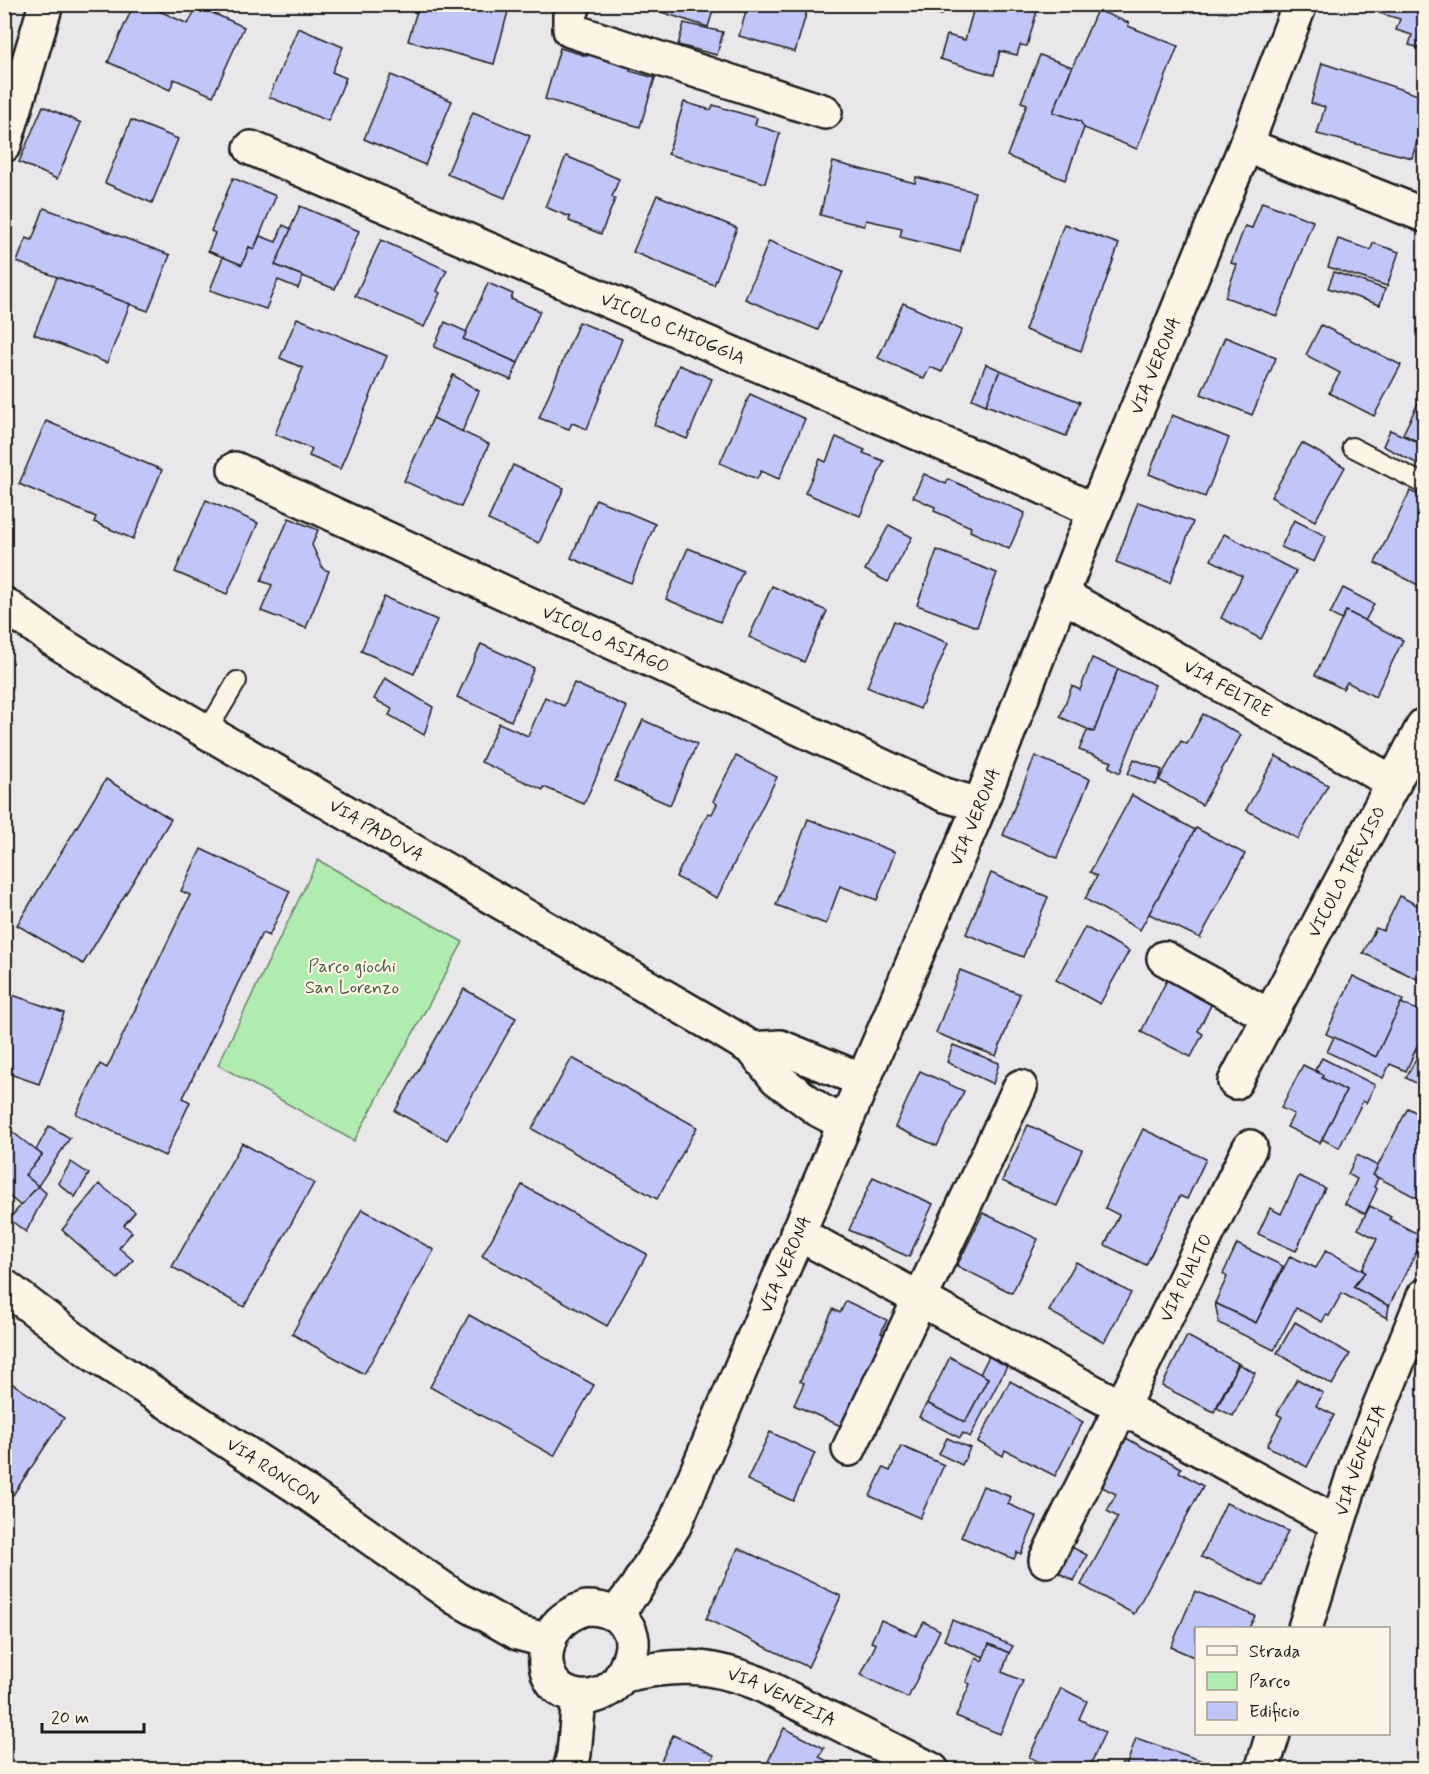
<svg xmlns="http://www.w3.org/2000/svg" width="1429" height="1774" font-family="Mynerve,sans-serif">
<rect width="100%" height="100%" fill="#eae7eb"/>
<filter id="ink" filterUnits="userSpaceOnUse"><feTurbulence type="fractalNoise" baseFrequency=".0167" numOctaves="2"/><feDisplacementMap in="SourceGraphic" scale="12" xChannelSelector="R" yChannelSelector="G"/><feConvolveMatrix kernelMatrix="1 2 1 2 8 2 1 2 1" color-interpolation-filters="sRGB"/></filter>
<g filter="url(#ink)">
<polygon fill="#b0ebb0" stroke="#668466" stroke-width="1.5" points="318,860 463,942 354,1141 218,1065"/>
<g fill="#c1c6f8" stroke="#1c1c1c" stroke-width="1.5">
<polygon points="134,4 144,4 188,24 197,6 244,27 213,96 174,79 170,90 108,62"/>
<polygon points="419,4 510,4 494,64 408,41"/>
<polygon points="636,4 715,4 708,27"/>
<polygon points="748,4 809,4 795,52 739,36"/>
<polygon points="914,4 945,4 942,15 913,7"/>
<polygon points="975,4 1039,4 1027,46 1020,45 1017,55 1000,51 994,75 940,59 947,35 965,40"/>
<polygon points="1381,4 1424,4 1424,49 1409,45 1412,35 1396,30 1400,19 1379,13"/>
<polygon points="1097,10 1129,23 1128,26 1178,46 1137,149 1084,128 1080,121 1053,112"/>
<polygon points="684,23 723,32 717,55 678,45"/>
<polygon points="4,24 11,26 4,41"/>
<polygon points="298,28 343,47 332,72 346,78 328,121 269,97"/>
<polygon points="560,48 587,56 589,51 632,64 630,71 655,78 640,127 545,99"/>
<polygon points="1040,55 1072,67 1053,112 1080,121 1084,128 1065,180 1007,156 1027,104 1021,102"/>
<polygon points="1322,63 1424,97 1424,118 1412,158 1317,134 1325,107 1311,103"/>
<polygon points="391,75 452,101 425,165 364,139"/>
<polygon points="684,102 711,110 713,105 757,118 755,125 780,133 765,183 668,154"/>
<polygon points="43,106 81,123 57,179 19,162"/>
<polygon points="473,112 530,136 505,198 447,174"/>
<polygon points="131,120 178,139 152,203 105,183"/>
<polygon points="566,156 619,179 612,197 615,199 601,234 569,221 570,217 545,207"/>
<polygon points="833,162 915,183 916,177 975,192 960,252 900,237 902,228 866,220 864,226 820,215"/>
<polygon points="233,178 276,196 254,249 249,247 242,265 208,251 215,233 211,231"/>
<polygon points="657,195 737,228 714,285 633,252"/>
<polygon points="1262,202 1313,221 1277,316 1225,297 1237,265 1231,263 1245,226 1252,228"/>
<polygon points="300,206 359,231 335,289 275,265"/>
<polygon points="44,208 170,255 148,311 17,262 26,238 32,240"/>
<polygon points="1064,224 1119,244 1081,351 1025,330"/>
<polygon points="283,225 291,229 275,265 303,276 298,288 278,280 266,309 210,290 223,257 242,265 249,247 254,249 260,236 276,242"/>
<polygon points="1338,239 1371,250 1373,243 1399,252 1387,286 1328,267"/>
<polygon points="381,240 447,270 437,291 440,293 424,327 355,296"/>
<polygon points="769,241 843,272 818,330 745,299"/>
<polygon points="1334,272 1385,289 1380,305 1328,288"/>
<polygon points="57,277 130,304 107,363 34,334"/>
<polygon points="488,283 513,294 511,299 540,311 518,363 463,339"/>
<polygon points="903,303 962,330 942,372 930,367 924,379 878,358"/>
<polygon points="297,318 387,356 340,469 309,456 312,449 275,434 303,368 280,358"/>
<polygon points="445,322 467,332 463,339 518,363 511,380 434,347"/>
<polygon points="579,322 622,339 587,429 572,423 569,429 539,418"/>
<polygon points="1321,325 1401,365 1374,416 1329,393 1340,373 1306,355"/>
<polygon points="1225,337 1276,358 1252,415 1201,394"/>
<polygon points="986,364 1000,370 986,405 972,399"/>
<polygon points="679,365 712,379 687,439 654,425"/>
<polygon points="1000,370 1080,402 1066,436 986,405"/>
<polygon points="453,375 479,391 462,432 433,418"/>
<polygon points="750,394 805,419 779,479 761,471 757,479 720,463"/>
<polygon points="1420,399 1424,401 1424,445 1403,434"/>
<polygon points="1172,415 1229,438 1205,497 1149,474"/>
<polygon points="433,418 489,444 461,507 404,481"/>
<polygon points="46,421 162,470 133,539 94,522 96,517 19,484"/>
<polygon points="1390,430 1424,445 1424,467 1383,446"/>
<polygon points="836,437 865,450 863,453 884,461 860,516 805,493 820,459 826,462"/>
<polygon points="1302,443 1345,467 1315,521 1271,497"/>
<polygon points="513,465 564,488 539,543 488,520"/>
<polygon points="924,474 946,484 948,479 1025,513 1009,549 970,531 971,527 934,511 935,507 913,497"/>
<polygon points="1410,491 1424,498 1424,588 1375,563"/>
<polygon points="596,499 655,524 631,583 571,558"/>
<polygon points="206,500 258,523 227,594 175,572"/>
<polygon points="1138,502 1193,522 1170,583 1116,562"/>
<polygon points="289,518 318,530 312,545 323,569 329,571 306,628 261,611 272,585 261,581"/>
<polygon points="1294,520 1326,536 1314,562 1281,547"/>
<polygon points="889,525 912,537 888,582 865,570"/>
<polygon points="1224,534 1296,571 1261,639 1221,618 1242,576 1211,560"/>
<polygon points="688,548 743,571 720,622 666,599"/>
<polygon points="937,550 997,573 977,627 917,605"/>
<polygon points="772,586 827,611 804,662 749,637"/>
<polygon points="1343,588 1374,604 1365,621 1346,611 1342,620 1330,614"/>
<polygon points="384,597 437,620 414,674 361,651"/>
<polygon points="1346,611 1403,640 1375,697 1347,682 1343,689 1315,675"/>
<polygon points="894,621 948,643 920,709 867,687"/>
<polygon points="481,644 534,668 511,721 457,697"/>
<polygon points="1092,658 1118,669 1094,732 1060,717 1072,686 1080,690"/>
<polygon points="1118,669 1155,685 1120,773 1109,767 1112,762 1079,750 1087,731 1094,732"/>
<polygon points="385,678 433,707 424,735 389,715 392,709 374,699"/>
<polygon points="574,683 627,707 584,804 544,787 543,790 481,762 499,723 528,736 545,697 564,706"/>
<polygon points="1203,714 1241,735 1202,805 1159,780 1181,741 1187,744"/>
<polygon points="643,720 697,744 670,805 615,781"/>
<polygon points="736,756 777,777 717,898 676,877 708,813 712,814 717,804 713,801"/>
<polygon points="1035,756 1090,779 1057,858 1003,835"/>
<polygon points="1276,756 1328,785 1298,839 1246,810"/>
<polygon points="1134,759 1162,770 1156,785 1128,774"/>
<polygon points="106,779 171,819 83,964 17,925"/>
<polygon points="1132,795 1195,830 1140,930 1085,899 1097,876 1090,872"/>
<polygon points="808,819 895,852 877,900 840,886 826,924 776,905"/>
<polygon points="1424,826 1424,847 1416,843"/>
<polygon points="1196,828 1245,854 1200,938 1149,914"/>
<polygon points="201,849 290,891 269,936 262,933 183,1098 190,1102 165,1156 76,1114 100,1064 107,1068 190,895 181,891"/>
<polygon points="991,873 1048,897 1023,957 966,934"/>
<polygon points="1400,896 1424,909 1424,974 1421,981 1363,953 1376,928 1383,931"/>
<polygon points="1085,927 1129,951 1100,1004 1056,980"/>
<polygon points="960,970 1020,994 996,1056 936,1033"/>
<polygon points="1353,976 1403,1000 1376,1057 1326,1034"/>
<polygon points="1167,980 1212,1003 1198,1031 1203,1034 1191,1057 1141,1032"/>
<polygon points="464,989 516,1018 447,1140 395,1111"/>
<polygon points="4,992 64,1013 39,1084 4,1072"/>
<polygon points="1401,1003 1424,1013 1424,1031 1406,1071 1390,1064 1383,1078 1327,1052 1334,1037 1376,1057"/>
<polygon points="1424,1043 1424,1087 1406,1078"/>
<polygon points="953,1045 999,1063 993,1084 947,1062"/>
<polygon points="572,1058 697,1127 657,1199 532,1129"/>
<polygon points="1322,1058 1375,1085 1366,1103 1363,1101 1339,1148 1322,1139 1346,1091 1322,1078 1323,1075 1315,1070"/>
<polygon points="1303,1065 1323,1075 1322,1078 1346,1091 1320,1143 1287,1127 1294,1114 1281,1108"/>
<polygon points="920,1071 964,1091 937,1146 895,1127"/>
<polygon points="1408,1108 1424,1117 1424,1187 1419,1199 1373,1175"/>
<polygon points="1028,1125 1082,1150 1057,1206 1002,1181"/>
<polygon points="49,1126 70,1138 38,1186 25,1175 42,1155 36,1150"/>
<polygon points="6,1127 42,1155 25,1175 38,1186 21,1206 4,1192 4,1129"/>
<polygon points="1143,1129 1206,1159 1187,1199 1180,1196 1146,1265 1105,1245 1119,1215 1105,1208"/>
<polygon points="242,1143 314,1183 244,1307 172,1267"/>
<polygon points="1357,1155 1378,1166 1373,1175 1378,1178 1374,1187 1377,1189 1365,1214 1345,1204 1357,1179 1348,1174"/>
<polygon points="71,1162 89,1174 75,1197 58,1183"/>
<polygon points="1299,1176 1325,1188 1296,1251 1258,1234 1270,1208 1281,1214"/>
<polygon points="873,1177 933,1204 909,1257 849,1230"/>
<polygon points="99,1184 135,1212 124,1225 132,1232 119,1248 133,1260 118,1279 62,1230"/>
<polygon points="522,1185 647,1254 607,1326 482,1256"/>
<polygon points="38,1186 46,1193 26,1232 9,1219"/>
<polygon points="1370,1206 1391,1217 1389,1219 1424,1237 1389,1306 1353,1287 1365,1272 1362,1270 1377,1239 1358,1229"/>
<polygon points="362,1209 434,1250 364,1374 292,1334"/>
<polygon points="983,1213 1038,1239 1012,1293 957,1266"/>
<polygon points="1237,1244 1283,1266 1256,1323 1215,1303 1227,1277 1223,1274"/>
<polygon points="1326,1250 1365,1272 1353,1287 1389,1306 1387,1318 1342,1293 1329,1316 1326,1315 1322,1322 1296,1308 1274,1350 1219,1323 1215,1303 1256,1323 1290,1256 1316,1268"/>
<polygon points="1076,1262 1131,1293 1104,1342 1049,1311"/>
<polygon points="846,1301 887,1320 881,1333 887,1336 855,1407 851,1405 841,1426 794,1405 804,1383 800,1381 833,1309 840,1313"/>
<polygon points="469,1315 594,1385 554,1456 430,1387"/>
<polygon points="1295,1322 1350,1354 1332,1385 1277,1353"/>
<polygon points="1187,1336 1238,1363 1214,1412 1162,1386"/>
<polygon points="989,1356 1007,1366 970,1437 963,1433 960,1438 919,1417 927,1403 965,1422 988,1378 980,1374"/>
<polygon points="950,1357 988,1378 965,1422 927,1403"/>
<polygon points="1239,1364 1255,1373 1233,1416 1217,1408"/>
<polygon points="4,1378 64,1418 13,1495 4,1490"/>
<polygon points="1297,1379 1323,1393 1316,1406 1334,1415 1307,1467 1267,1446 1282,1417 1277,1414"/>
<polygon points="1010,1381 1083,1422 1055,1476 1005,1450 1003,1456 978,1442"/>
<polygon points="770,1432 815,1453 793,1501 747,1480"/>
<polygon points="947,1438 970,1448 962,1465 939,1454"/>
<polygon points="1126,1438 1181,1468 1179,1472 1203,1486 1134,1614 1081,1585 1118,1517 1107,1511 1116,1494 1100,1486"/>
<polygon points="901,1446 944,1465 920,1518 870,1496 883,1468 890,1471"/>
<polygon points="983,1486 1011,1497 1008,1504 1037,1517 1021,1554 1017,1552 1014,1559 961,1537"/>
<polygon points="1226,1503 1288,1531 1264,1586 1201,1557"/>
<polygon points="1068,1545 1087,1555 1074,1581 1055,1571"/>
<polygon points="738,1548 841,1596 808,1667 706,1619"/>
<polygon points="1195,1591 1255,1616 1249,1628 1196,1628 1196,1658 1171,1647"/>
<polygon points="881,1620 916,1636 924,1622 940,1630 908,1698 861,1675 876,1644 871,1642"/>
<polygon points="952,1620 1013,1646 1009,1653 989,1644 984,1657 944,1640"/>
<polygon points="989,1644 1009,1653 1002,1672 1023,1681 1000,1734 956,1716 970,1684 966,1682 976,1658 982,1661"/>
<polygon points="1061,1688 1087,1701 1079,1719 1105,1732 1088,1770 1056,1770 1029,1757"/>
<polygon points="784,1728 824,1748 819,1757 845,1770 764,1770"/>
<polygon points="673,1735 714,1755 707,1770 657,1770"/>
<polygon points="1136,1738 1226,1769 1226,1770 1120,1770 1122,1763 1127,1764"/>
<polygon points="1388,1764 1403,1770 1386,1770"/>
</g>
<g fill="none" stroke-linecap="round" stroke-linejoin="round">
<defs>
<g id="service">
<polyline points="1352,447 1424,484"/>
<polyline points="207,731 237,681"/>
</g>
<g id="minor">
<polyline points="574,4 570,16 570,30 825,112"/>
<polyline points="4,145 46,4"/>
<polyline points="1246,145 1424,215"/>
<path id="s1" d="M251,148L1028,480L1095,511"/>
<path id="s2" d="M235,469L945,795L980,805"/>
<path id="s3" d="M1061,594L1394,783"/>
<path id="s4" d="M4,604L54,640L126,685L720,1029L753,1049L776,1078L819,1110L844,1123"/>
<polyline points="1164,958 1269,1016"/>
<polyline points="753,1049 780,1047 862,1080"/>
<path id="s5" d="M1235,1082L1424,725"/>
<polyline points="797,1233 1337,1523"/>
<path id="s6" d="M4,1286L92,1353L307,1493L456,1598L518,1633L549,1641"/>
<polyline points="849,1449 1020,1087"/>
<path id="s7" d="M1046,1560L1250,1147"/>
<path d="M586,1608C614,1607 640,1626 630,1656C628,1662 626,1668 623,1673C600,1716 533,1699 548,1644C553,1624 567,1614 586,1608Z"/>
<path id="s8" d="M616,1614L636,1588L674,1526L980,805L1081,545L1246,145L1300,4"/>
<path id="s9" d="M1305,1628L1358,1460L1424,1296"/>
<path id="s10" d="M623,1675C675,1664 707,1663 758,1683L932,1770"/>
<polyline points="570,1770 574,1754 579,1698"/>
<polyline points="1262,1770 1273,1734"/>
</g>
</defs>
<use href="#service" stroke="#1c1c1c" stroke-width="22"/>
<use href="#minor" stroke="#1c1c1c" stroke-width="38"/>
<use href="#service" stroke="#fcf5e5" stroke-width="18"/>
<use href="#minor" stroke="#fcf5e5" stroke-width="33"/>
</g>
</g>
<g text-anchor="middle" stroke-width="4.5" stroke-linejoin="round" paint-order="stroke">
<g font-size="18" fill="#1c1c1c" stroke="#fcf5e5">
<text dy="6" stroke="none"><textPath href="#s1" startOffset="459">VICOLO CHIOGGIA</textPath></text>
<text dy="6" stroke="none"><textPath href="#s8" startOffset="1362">VIA VERONA</textPath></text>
<text dy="6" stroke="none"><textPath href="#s2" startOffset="408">VICOLO ASIAGO</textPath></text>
<text dy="6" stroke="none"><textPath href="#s3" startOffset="192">VIA FELTRE</textPath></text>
<text dy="6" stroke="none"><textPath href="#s8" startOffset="876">VIA VERONA</textPath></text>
<text dy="6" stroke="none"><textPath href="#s4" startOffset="436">VIA PADOVA</textPath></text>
<text dy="6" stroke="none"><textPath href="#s5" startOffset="238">VICOLO TREVISO</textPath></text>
<text dy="6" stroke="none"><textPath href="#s8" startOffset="390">VIA VERONA</textPath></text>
<text dy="6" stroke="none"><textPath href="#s7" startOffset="315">VIA RIALTO</textPath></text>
<text dy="6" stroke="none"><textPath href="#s9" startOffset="177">VIA VENEZIA</textPath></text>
<text dy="6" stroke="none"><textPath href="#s6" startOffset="327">VIA RONCON</textPath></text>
<text dy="6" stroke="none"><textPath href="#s10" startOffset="165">VIA VENEZIA</textPath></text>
</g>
<g font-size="18" fill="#485a48" stroke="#fcf5e5">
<text x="352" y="972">Parco giochi<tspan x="352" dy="21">San Lorenzo</tspan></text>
</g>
</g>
<rect width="1429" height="1774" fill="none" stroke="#fcf5e5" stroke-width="24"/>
<rect x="12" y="12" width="1405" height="1750" fill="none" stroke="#1c1c1c" stroke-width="2" filter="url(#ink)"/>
<rect x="1195" y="1627" width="195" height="108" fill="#fcf5e5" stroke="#a29e95" stroke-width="1.5"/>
<rect x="1207" y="1646" width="30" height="9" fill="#fcf5e5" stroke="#a29e95" stroke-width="1.5"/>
<text x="1249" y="1657" font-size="18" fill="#1c1c1c">Strada</text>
<rect x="1207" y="1672" width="30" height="18" fill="#b0ebb0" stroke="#a29e95" stroke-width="1.5"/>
<text x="1249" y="1687" font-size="18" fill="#1c1c1c">Parco</text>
<rect x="1207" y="1702" width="30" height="18" fill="#c1c6f8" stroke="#a29e95" stroke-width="1.5"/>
<text x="1249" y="1717" font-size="18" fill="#1c1c1c">Edificio</text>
<path d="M42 1723v9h102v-9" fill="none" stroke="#1c1c1c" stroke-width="3"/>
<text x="51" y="1723" font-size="18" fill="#1c1c1c" stroke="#fcf5e5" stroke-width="4.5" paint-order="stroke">20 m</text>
</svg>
